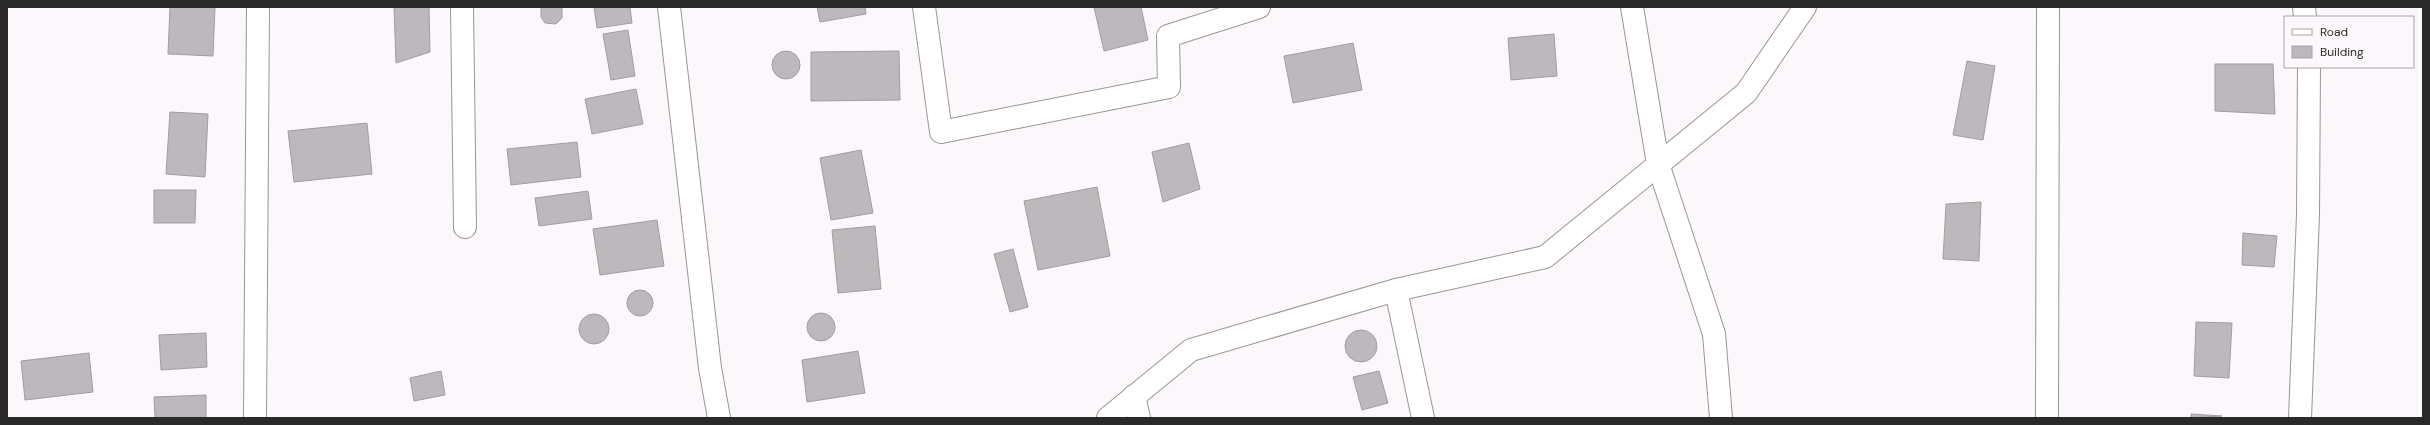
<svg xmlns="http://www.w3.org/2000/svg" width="2430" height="425" font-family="'DM Sans',sans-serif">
<rect width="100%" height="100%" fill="#fbf7fb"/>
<g fill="#bcb8bc" stroke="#a19da0">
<polygon points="170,7 215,7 213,56 168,54"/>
<polygon points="394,7 429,7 430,52 396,63"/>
<polygon points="541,7 562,7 562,18 556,24 545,23 541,17"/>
<polygon points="594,7 630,7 632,23 597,28"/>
<polygon points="817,7 865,7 866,14 820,22"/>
<polygon points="1094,7 1141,7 1148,40 1104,51"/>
<polygon points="628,30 635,76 611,80 603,34"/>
<polygon points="1554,34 1557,76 1511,80 1508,38"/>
<polygon points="1353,43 1362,90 1293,103 1284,56"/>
<polygon points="899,51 900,100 811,101 811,52"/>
<circle cx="786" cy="65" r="14"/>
<polygon points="1967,61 1995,66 1983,140 1953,135"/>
<polygon points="2215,64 2273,64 2275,114 2215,111"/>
<polygon points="636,89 643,124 592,134 585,99"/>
<polygon points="170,112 208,114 205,177 166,174"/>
<polygon points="367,123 372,174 294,182 288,131"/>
<polygon points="577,142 581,177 511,185 507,149"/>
<polygon points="1189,143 1200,189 1163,202 1152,152"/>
<polygon points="861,150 873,213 831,220 820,158"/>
<polygon points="1097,187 1110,256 1038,270 1024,201"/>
<polygon points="154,190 196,190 195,223 154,223"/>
<polygon points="588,191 592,219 539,226 535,198"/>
<polygon points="1981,202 1979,261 1943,259 1946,204"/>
<polygon points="657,220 664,266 600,275 593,229"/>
<polygon points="875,226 881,289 838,293 832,230"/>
<polygon points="2243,233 2277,236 2274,267 2242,265"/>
<polygon points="1013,249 1028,307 1010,312 994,254"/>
<circle cx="640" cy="303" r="13"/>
<circle cx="821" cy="327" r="14"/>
<circle cx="594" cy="329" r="15"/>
<polygon points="2196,322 2232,323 2229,378 2194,376"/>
<circle cx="1361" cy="346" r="16"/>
<polygon points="206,333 207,367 161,370 159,335"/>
<polygon points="858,351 865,393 807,402 802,360"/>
<polygon points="89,353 93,392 25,400 21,361"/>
<polygon points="441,371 445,395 414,401 410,378"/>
<polygon points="1379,371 1388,403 1362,410 1353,377"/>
<polygon points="206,395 206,418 155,418 154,397"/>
<polygon points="2191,414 2222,416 2191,418"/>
</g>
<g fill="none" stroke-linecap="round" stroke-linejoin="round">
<defs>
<g id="street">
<polyline points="462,7 465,227"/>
<polyline points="669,7 710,368 719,418"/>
<polyline points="924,7 941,132 1169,87 1168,36 1259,7"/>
<polyline points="1632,7 1658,164 1714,334 1721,418"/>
<polyline points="2304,7 2305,17"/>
<polyline points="1396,290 1423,418"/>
<polyline points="1134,396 1139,418"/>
<polyline points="255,418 258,7"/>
<polyline points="1108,418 1191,350 1396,290 1545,257 1746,93 1805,7"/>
<polyline points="2047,418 2048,7"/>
<polyline points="2300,418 2308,215 2309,67"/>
</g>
</defs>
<use href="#street" stroke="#999598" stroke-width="24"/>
<use href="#street" stroke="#fff" stroke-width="22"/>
</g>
<rect width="2430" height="425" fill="none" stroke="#2b2a2b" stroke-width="16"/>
<rect x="2284" y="16" width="130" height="52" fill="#fbf7fb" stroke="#a8a5a8"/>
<rect x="2292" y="29" width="20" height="6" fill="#ffffff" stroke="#a8a5a8"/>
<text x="2320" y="36" font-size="12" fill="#2b2a2b">Road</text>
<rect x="2292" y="46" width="20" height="12" fill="#bcb8bc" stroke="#a8a5a8"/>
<text x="2320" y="56" font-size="12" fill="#2b2a2b">Building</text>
</svg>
